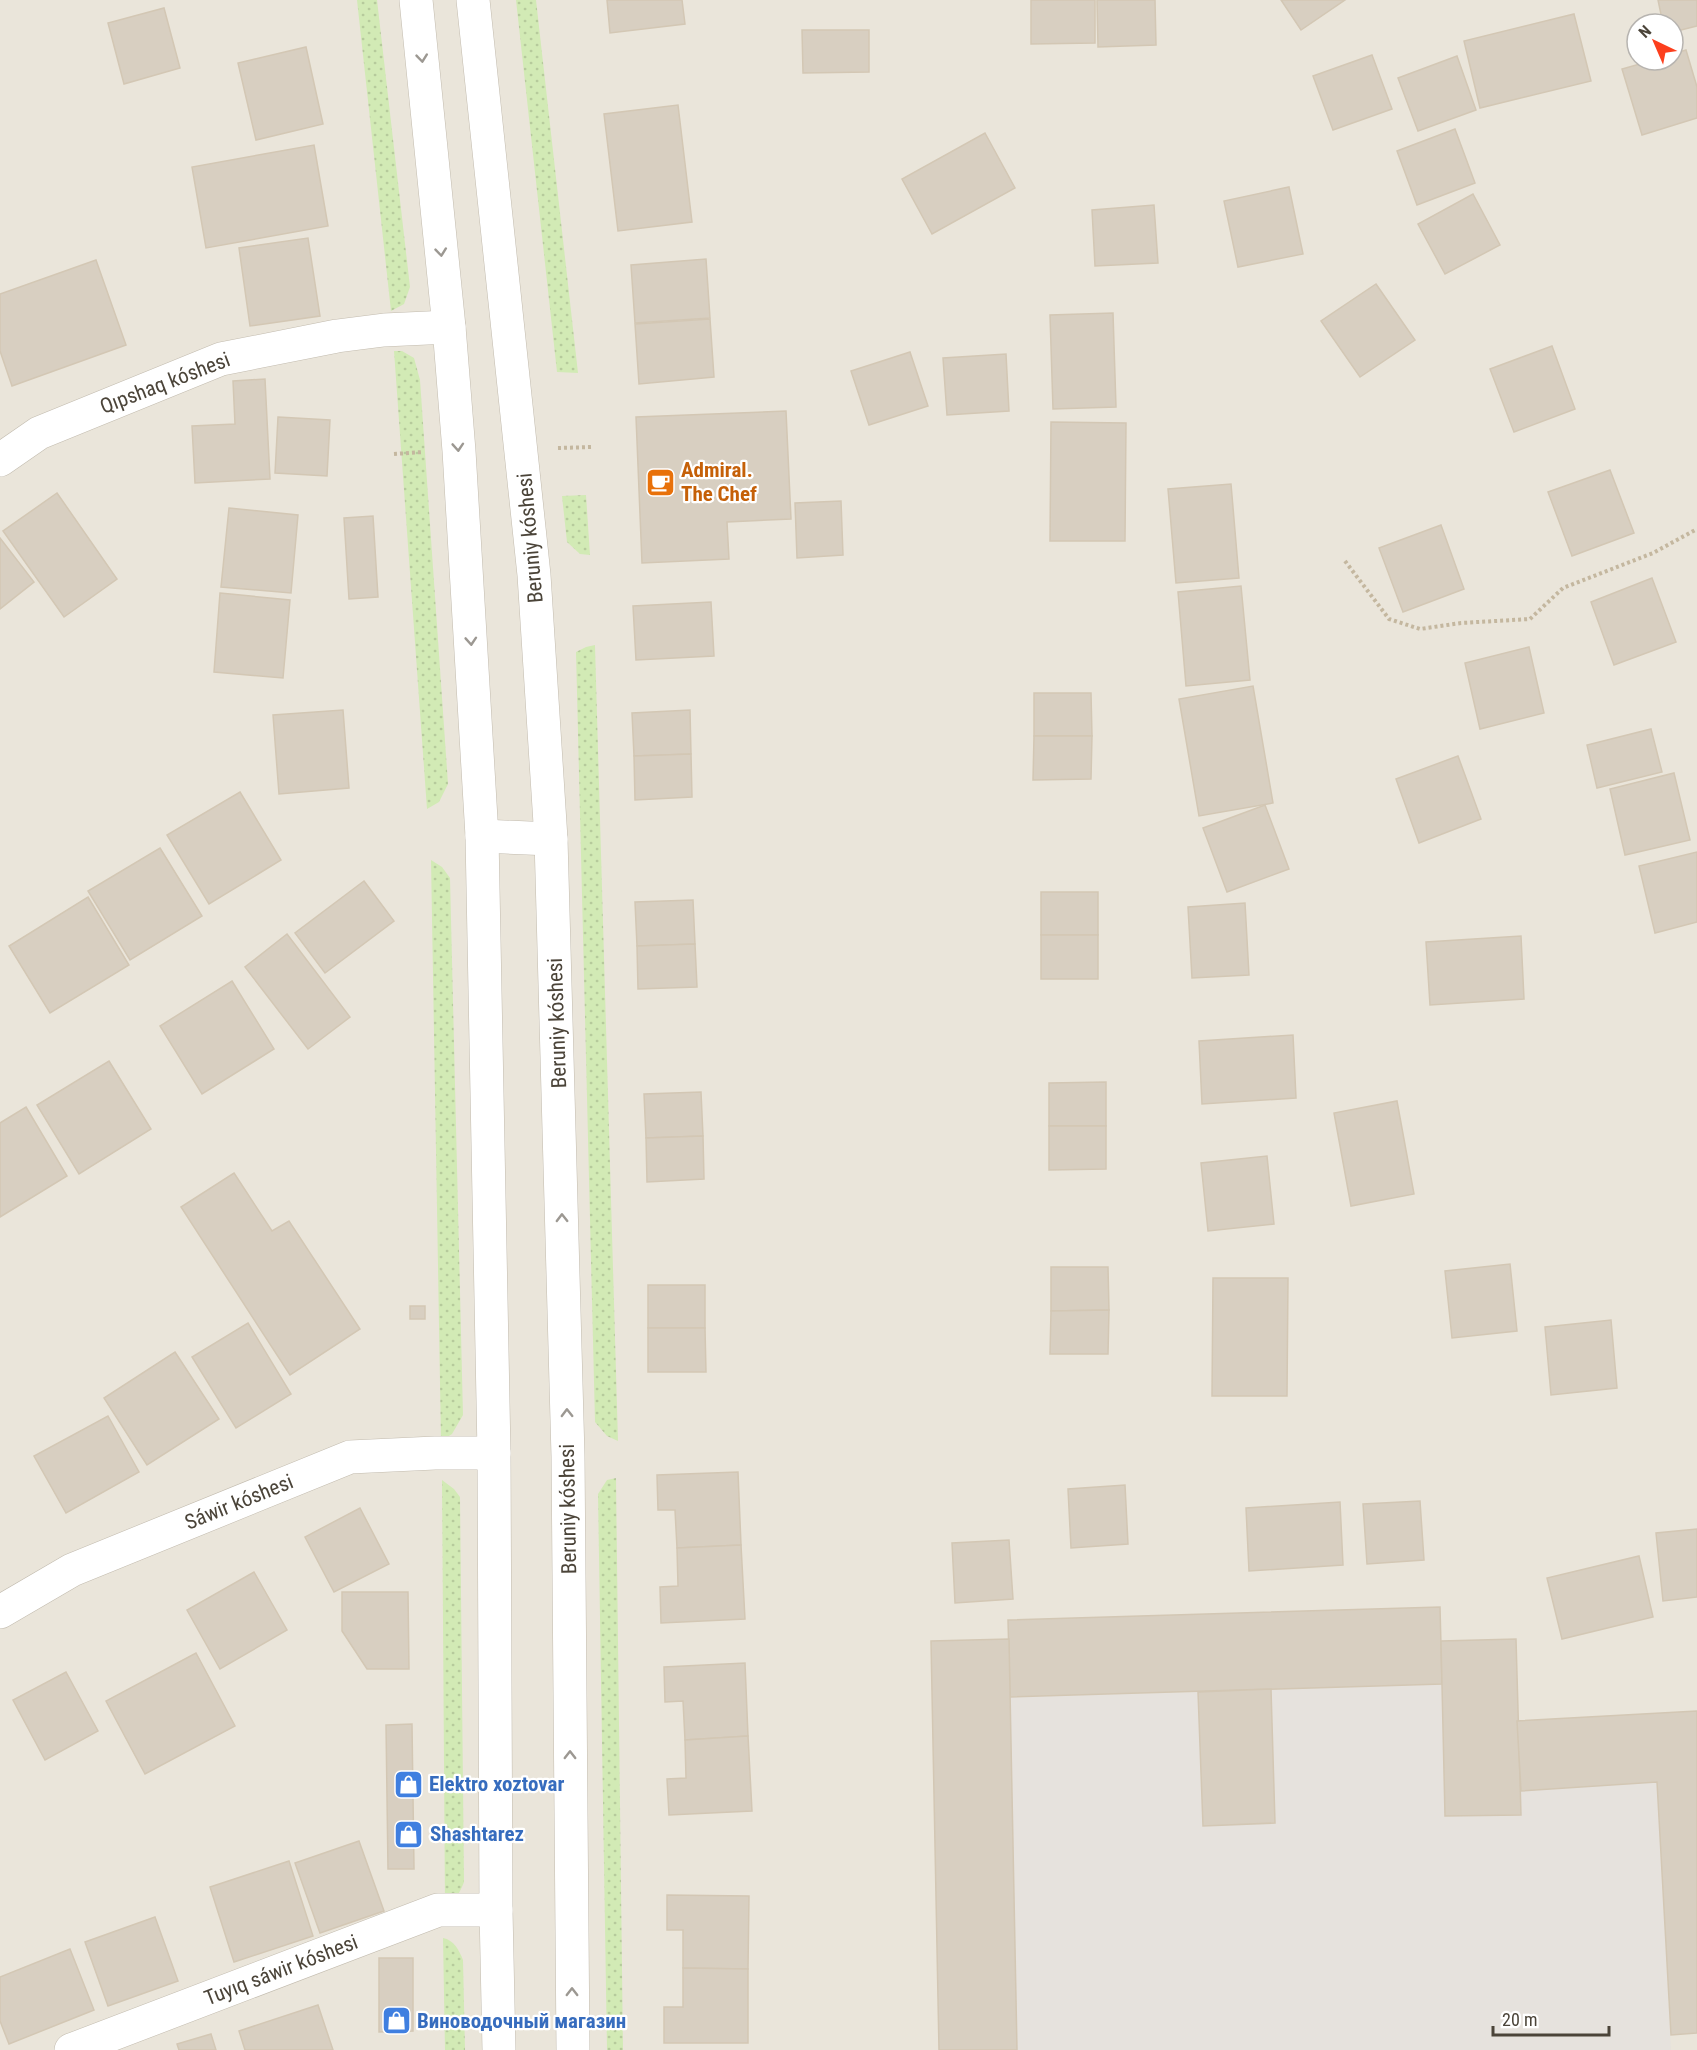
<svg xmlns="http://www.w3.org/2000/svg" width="1697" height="2050" font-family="'Roboto Condensed',sans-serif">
<defs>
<pattern id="grass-dots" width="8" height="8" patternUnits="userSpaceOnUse" patternTransform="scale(1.5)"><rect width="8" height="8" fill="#d2eab5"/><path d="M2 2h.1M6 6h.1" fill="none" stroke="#b6ca9c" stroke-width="1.8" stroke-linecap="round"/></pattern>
</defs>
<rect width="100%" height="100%" fill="#f6f3ec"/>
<path fill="#eae5da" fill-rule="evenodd" d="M0,0H1697V2050H0ZM1637,24H1673V60H1637Z"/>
<polygon fill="#e6e2dd" points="1442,1684 1445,1816 1521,1815 1521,1791 1657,1782 1671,2050 1017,2050 1010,1697 1198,1692 1203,1826 1275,1823 1271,1689"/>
<g fill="url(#grass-dots)">
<polygon points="357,0 377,0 410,287 404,304 391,311"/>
<polygon points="516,0 536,0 578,373 557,372"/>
<polygon points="394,351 402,351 414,358 420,380 448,784 439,802 427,809"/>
<polygon points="586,495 590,555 580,554 567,542 562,496"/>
<polygon points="595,645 595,646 618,1441 607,1436 595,1422 576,652 586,647"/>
<polygon points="431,860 442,867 450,878 463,1415 452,1434 441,1441"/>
<polygon points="616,1478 623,2050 607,2050 598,1494 607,1480"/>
<path d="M442,1480L454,1489L460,1497L464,1882C460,1892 456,1901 445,1905Z"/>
<path d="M443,1938C454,1940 459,1950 463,1960L465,2050H445Z"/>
</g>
<g fill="#d8cfc1" stroke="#d3c7b4" stroke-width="1.5">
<polygon points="607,0 682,0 685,24 610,33"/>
<polygon points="1031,0 1095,0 1095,43 1031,44"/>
<polygon points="1097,0 1155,0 1156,45 1098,47"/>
<polygon points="1281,0 1345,0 1301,30"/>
<polygon points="1658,0 1697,0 1697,26 1673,32 1673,24 1663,24"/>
<polygon points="164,8 180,68 124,84 108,23"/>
<polygon points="1574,14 1591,81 1480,108 1464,41"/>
<polygon points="802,30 869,30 869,72 803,73"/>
<polygon points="306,47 323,124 256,140 238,63"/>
<polygon points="1686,50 1697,87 1697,118 1642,135 1622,69 1654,60 1673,60 1673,54"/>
<polygon points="1372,55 1392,109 1333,130 1313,76"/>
<polygon points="1457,56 1476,110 1418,131 1398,78"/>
<polygon points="678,105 692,222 618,231 604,114"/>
<polygon points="1455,129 1475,183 1417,205 1397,151"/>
<polygon points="985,133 1015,188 932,234 902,179"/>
<polygon points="314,145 328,226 206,248 192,167"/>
<polygon points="1289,187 1303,254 1238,267 1224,201"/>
<polygon points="1473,194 1500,245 1445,274 1418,224"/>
<polygon points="1154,205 1158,263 1095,266 1092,210"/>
<polygon points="308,238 320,316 250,326 239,248"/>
<polygon points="706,259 710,318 635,323 631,265"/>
<polygon points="96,260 126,345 12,386 0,351 0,294"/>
<polygon points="1376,284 1415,340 1360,377 1321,321"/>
<polygon points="1113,313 1116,407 1053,409 1050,315"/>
<polygon points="710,319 714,377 639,384 635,324"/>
<polygon points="1552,346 1575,409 1514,432 1490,369"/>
<polygon points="910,352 928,406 869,425 851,371"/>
<polygon points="1006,354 1009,411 947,415 943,358"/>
<polygon points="265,379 270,479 195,483 192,426 235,424 233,381"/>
<polygon points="786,411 791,519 727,522 729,559 642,563 636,417"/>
<polygon points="278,417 330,420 327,476 275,473"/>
<polygon points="1051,422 1126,423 1125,541 1050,541"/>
<polygon points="1610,470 1634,533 1572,556 1548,492"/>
<polygon points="1231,484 1239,578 1176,583 1168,489"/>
<polygon points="57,493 117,579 64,617 3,531"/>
<polygon points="841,501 843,555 797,558 795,503"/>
<polygon points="229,508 298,515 291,593 221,587"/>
<polygon points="373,516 378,597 349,599 344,518"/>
<polygon points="1441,525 1464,589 1403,612 1379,548"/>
<polygon points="0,538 34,582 0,609"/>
<polygon points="1652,578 1676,642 1614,665 1591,602"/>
<polygon points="1241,586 1250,680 1186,686 1178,592"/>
<polygon points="220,593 290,600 283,678 214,672"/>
<polygon points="711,602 714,656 636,660 633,606"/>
<polygon points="1529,647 1544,713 1480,729 1465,663"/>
<polygon points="1253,686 1273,803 1199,816 1179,699"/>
<polygon points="1034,693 1091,693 1092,736 1034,736"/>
<polygon points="343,710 349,788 279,794 273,715"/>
<polygon points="690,710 691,754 634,756 632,713"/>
<polygon points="1651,729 1662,772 1597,788 1587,745"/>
<polygon points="1034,736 1092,736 1091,779 1033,780"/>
<polygon points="691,754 692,797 635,800 634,756"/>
<polygon points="1458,756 1481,819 1419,843 1396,779"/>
<polygon points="1674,773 1690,840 1625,855 1610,789"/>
<polygon points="240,792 281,860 209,904 167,835"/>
<polygon points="1265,805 1289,869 1227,892 1203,828"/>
<polygon points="160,848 202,916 130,960 88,891"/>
<polygon points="1697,852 1697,922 1655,933 1639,866"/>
<polygon points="364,881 394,921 325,973 295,933"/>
<rect x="1041" y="892" width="57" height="43"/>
<polygon points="88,897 129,965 50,1013 9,946"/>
<polygon points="693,900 695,944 637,946 635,902"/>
<polygon points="1245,903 1249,975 1192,978 1188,907"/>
<polygon points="287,934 350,1017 308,1049 245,967"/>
<rect x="1041" y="935" width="57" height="44"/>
<polygon points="1521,936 1524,999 1430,1005 1426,942"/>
<polygon points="695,944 697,987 638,989 637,946"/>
<polygon points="232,981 274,1049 202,1094 160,1026"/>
<polygon points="1293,1035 1296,1098 1202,1104 1199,1041"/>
<polygon points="109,1061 151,1129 79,1174 37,1105"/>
<polygon points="1106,1082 1106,1126 1049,1126 1049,1083"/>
<polygon points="701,1092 703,1136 646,1138 644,1094"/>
<polygon points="1397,1101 1414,1194 1351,1206 1334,1113"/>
<polygon points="26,1107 67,1176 0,1217 0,1123"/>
<polygon points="1049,1126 1106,1126 1106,1169 1049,1170"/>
<polygon points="703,1136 704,1179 647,1182 646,1138"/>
<polygon points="1267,1156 1274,1224 1208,1231 1201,1163"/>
<polygon points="234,1173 272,1231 289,1221 360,1329 290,1375 181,1207"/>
<polygon points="1510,1264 1517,1331 1452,1338 1445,1271"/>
<polygon points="1051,1267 1108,1267 1109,1310 1051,1311"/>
<polygon points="1213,1278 1288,1278 1287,1396 1212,1396"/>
<rect x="648" y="1285" width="57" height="43"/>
<rect x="410" y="1306" width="15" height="13"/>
<polygon points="1109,1310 1108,1354 1050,1354 1051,1311"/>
<polygon points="1611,1320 1617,1388 1551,1395 1545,1327"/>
<polygon points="248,1323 291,1394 236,1428 192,1357"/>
<polygon points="648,1328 705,1328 706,1372 648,1372"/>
<polygon points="175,1352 219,1419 147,1465 104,1398"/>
<polygon points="108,1416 139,1472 66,1513 34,1456"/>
<polygon points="738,1472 741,1545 677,1548 675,1510 658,1510 657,1475"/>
<polygon points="1125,1485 1128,1544 1071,1548 1068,1489"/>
<polygon points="1420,1501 1424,1560 1367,1564 1363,1504"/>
<polygon points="1340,1502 1343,1565 1249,1571 1246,1508"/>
<polygon points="360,1508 389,1564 334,1592 305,1537"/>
<polygon points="1697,1529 1697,1597 1663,1601 1656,1533"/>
<polygon points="1009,1540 1013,1599 955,1603 952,1543"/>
<polygon points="741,1545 745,1619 661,1623 660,1587 678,1586 677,1548"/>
<polygon points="1639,1556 1653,1617 1562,1639 1547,1578"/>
<polygon points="254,1572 287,1630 220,1669 187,1610"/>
<polygon points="342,1592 408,1592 409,1669 367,1669 342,1631"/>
<polygon points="1440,1607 1442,1684 1010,1697 1008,1620"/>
<polygon points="1009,1639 1017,2050 939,2050 931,1641"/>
<polygon points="1516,1639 1521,1815 1445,1816 1441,1641"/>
<polygon points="196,1653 235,1726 145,1774 106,1701"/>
<polygon points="745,1663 748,1736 685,1740 683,1701 665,1702 664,1667"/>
<polygon points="66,1672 98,1731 45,1760 13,1700"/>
<polygon points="1271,1689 1275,1823 1203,1826 1198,1692"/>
<polygon points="1697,1711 1697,2033 1671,2035 1657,1782 1521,1791 1517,1721"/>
<polygon points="412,1724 414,1869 388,1869 386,1725"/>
<polygon points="748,1736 752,1811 669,1815 667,1779 686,1778 685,1740"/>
<polygon points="359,1841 384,1911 320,1933 295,1863"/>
<polygon points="289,1861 313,1936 234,1962 210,1887"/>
<polygon points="667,1895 749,1896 748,1969 683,1968 683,1930 667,1930"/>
<polygon points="155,1917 178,1981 108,2006 85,1942"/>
<polygon points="70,1949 94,2010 9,2044 0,2021 0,1977"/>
<polygon points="379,1958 413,1958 413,2031 379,2032"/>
<polygon points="683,1968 748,1969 748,2043 664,2043 664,2007 683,2007"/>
<polygon points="318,2005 333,2050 245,2050 239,2031"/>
<polygon points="211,2034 216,2050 179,2050 177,2044"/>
</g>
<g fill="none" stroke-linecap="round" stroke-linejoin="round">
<defs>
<g id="minor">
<polyline points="0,460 39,433 221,359 337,336 384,330 449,327"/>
<polyline points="0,1612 72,1570 350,1457 435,1453 494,1453"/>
<polyline points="71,2050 438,1910 496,1910"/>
</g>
<g id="tertiary">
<polyline points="416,0 449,327 459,451 482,836 494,1453 496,1910 499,2050"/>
<polyline points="473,0 534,575 551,839 568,1456 573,2050"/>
<polyline points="482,836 551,839"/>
</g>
</defs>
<use href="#minor" stroke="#c2bbae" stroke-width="34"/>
<use href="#tertiary" stroke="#c2bbae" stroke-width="34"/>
<g stroke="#c4b79f" stroke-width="4" stroke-dasharray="3 3" stroke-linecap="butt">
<polyline points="558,448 592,447"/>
<polyline points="394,454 423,452"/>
<polyline points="1345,561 1389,619 1420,629 1461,623 1530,619 1563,588 1653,553 1697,529"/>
</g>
<use href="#minor" stroke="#fff" stroke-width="33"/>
<use href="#tertiary" stroke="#fff" stroke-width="33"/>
</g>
<defs><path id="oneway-chevron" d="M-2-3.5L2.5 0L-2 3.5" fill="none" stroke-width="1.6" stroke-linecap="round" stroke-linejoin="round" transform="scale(1.5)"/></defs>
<g stroke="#9c9892">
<use href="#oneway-chevron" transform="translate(422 58) rotate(84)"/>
<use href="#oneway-chevron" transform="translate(441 252) rotate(84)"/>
<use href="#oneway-chevron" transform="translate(458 447) rotate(86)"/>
<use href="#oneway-chevron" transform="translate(471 641) rotate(86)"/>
<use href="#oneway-chevron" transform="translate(562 1218) rotate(-91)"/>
<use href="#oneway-chevron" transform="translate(567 1413) rotate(-91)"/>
<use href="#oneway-chevron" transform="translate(570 1755) rotate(-90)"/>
<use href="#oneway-chevron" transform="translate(572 1992) rotate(-90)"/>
</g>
<defs>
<symbol id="cafe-square" viewBox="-11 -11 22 22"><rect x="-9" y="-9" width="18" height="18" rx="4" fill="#e8710a" stroke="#fff"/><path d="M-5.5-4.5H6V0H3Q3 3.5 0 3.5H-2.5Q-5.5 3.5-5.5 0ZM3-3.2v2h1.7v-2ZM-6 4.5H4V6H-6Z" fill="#fff"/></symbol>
<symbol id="shop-square" viewBox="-11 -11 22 22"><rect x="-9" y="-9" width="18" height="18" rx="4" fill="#3f7fe0" stroke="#fff"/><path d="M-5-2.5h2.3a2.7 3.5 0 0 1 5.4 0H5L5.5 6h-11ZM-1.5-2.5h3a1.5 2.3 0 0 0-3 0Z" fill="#fff"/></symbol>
</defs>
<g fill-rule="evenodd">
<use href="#cafe-square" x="644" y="466" width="33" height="33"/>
<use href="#shop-square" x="392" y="1768" width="33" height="33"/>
<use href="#shop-square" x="392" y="1818" width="33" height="33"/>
<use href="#shop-square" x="380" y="2004" width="33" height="33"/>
</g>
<g text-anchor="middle" stroke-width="4.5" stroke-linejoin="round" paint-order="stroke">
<g font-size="21" fill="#4b4439" stroke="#fff">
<text transform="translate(165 383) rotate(-21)" y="7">Qıpshaq kóshesi</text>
<text transform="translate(530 538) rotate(-95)" y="7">Beruniy kóshesi</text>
<text transform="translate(557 1023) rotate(-92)" y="7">Beruniy kóshesi</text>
<text transform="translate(239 1502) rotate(-22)" y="7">Sáwir kóshesi</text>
<text transform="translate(568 1509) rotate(-91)" y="7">Beruniy kóshesi</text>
<text transform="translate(281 1970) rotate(-21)" y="7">Tuyıq sáwir kóshesi</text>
</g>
<g font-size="21" font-weight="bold" fill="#c56008" stroke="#fff" text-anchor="start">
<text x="681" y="477">Admiral.<tspan x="681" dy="24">The Chef</tspan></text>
</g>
<g font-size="21" font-weight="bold" fill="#366cbe" stroke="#fff" text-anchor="start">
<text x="429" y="1791">Elektro xoztovar</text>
<text x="430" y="1841">Shashtarez</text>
<text x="417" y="2028">Виноводочный магазин</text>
</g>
</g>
<g transform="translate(1655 42) rotate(316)"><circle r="28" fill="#ffffff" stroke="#b7b4b0" stroke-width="1.5"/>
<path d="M0-4.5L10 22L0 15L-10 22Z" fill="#fc3f1d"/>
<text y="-9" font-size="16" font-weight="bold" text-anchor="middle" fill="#4b4439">N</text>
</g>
<path d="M1493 2026v9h116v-9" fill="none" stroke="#4b4439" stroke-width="3"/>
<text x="1502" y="2026" font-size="18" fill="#4b4439" stroke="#ffffff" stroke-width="4.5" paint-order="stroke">20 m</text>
</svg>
